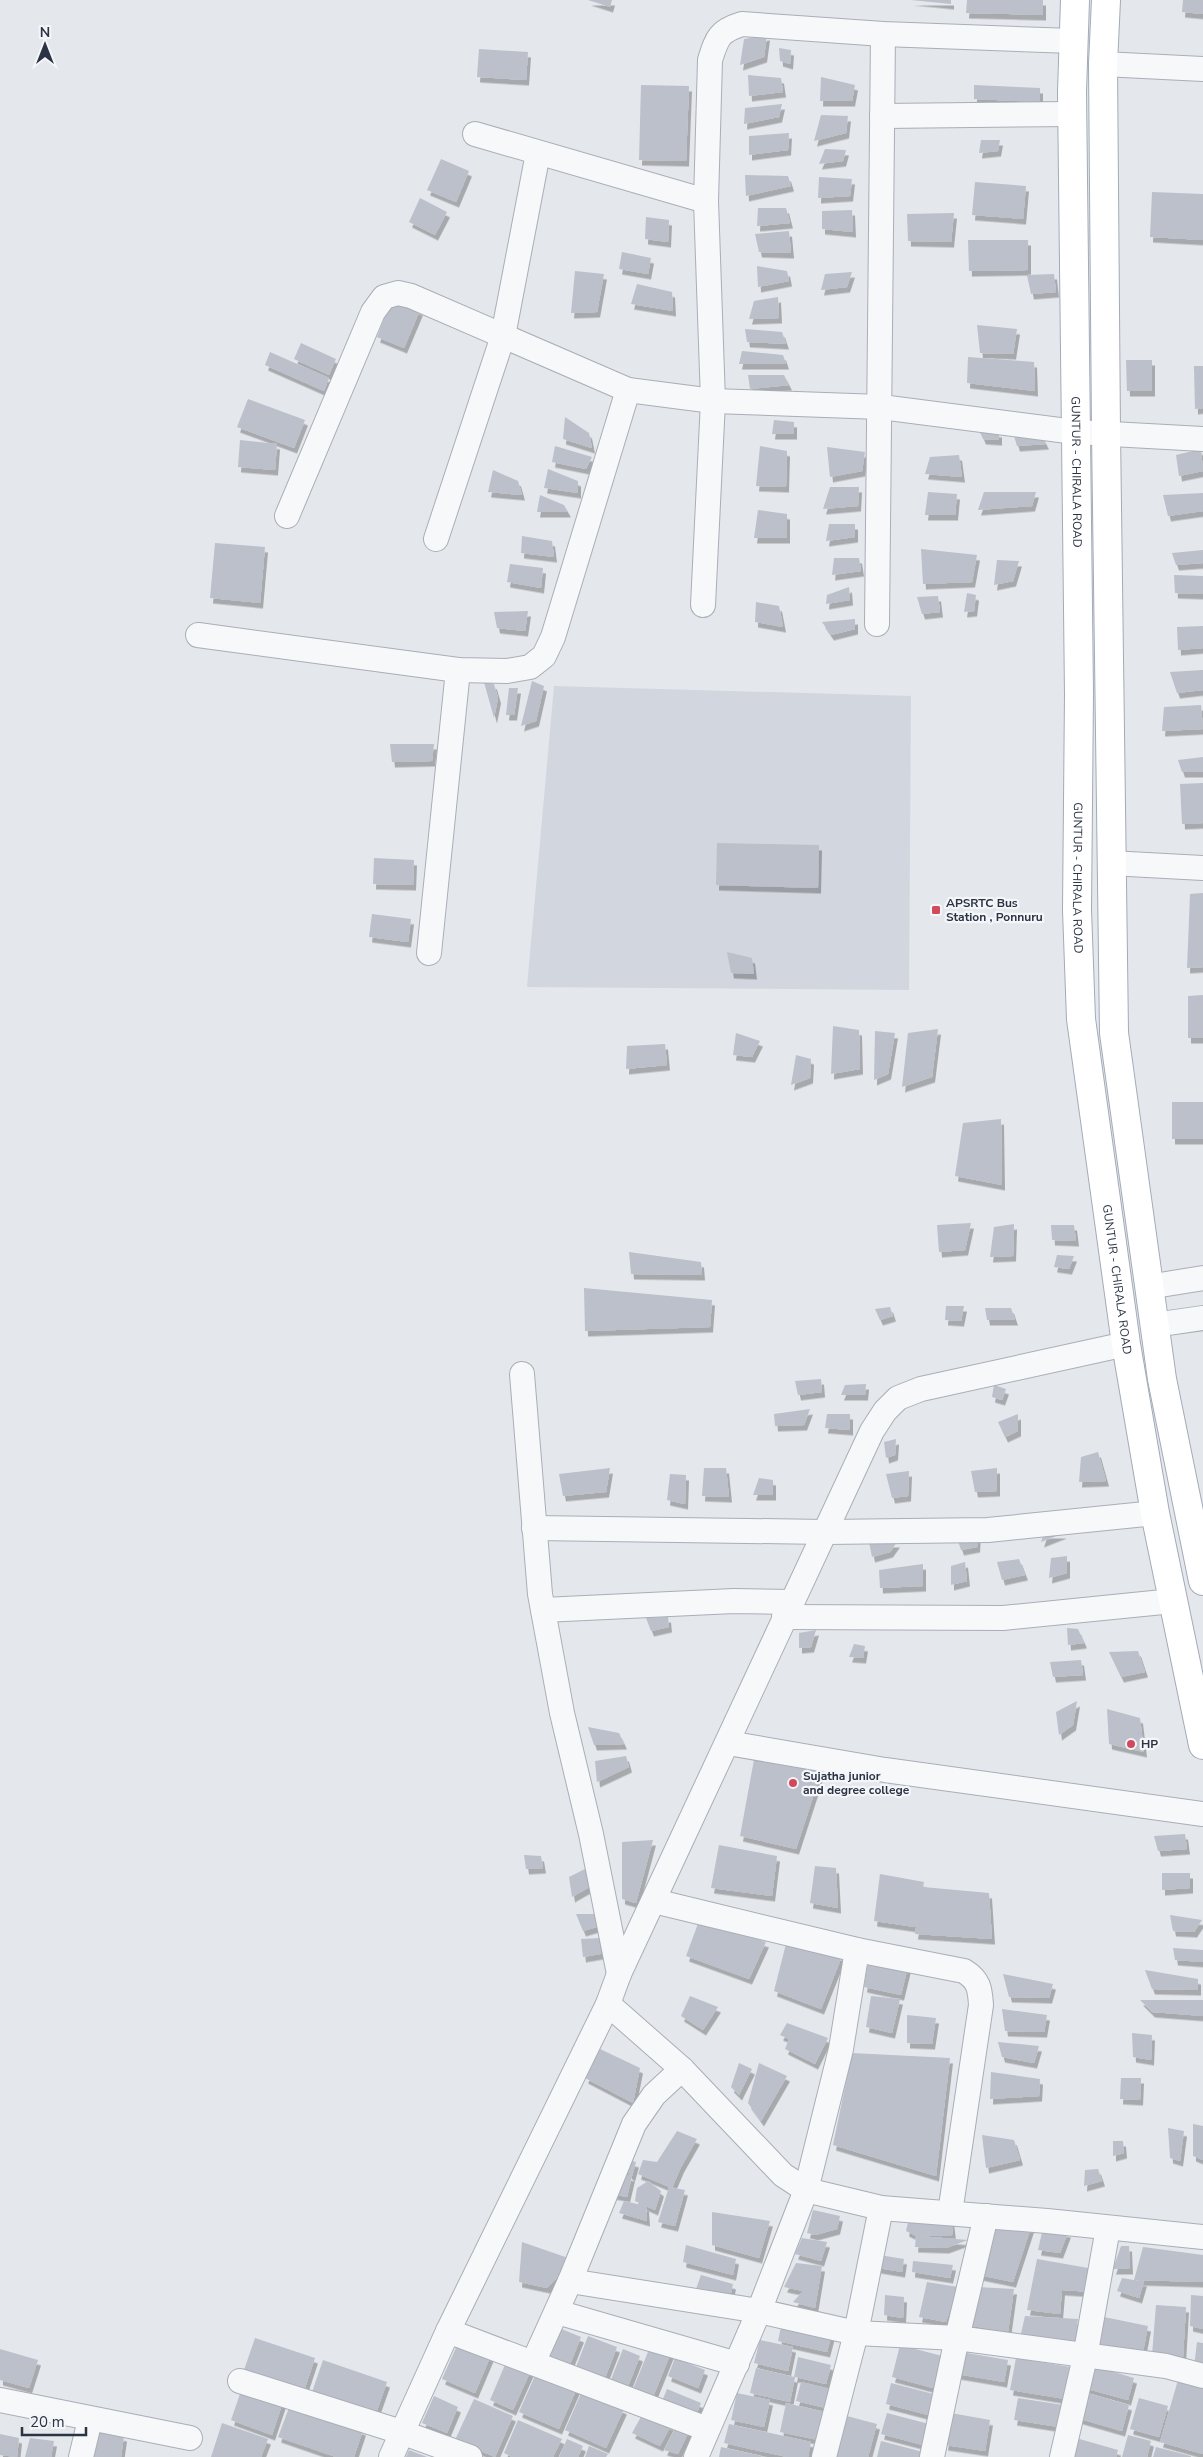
<svg xmlns="http://www.w3.org/2000/svg" width="1203" height="2457" font-family="'Nunito Sans',sans-serif">
<defs>
<filter id="shadow"><feDropShadow dx="3" dy="5.5" stdDeviation="0" flood-color="#0004"/></filter>
</defs>
<rect width="100%" height="100%" fill="#e4e7ec"/>
<polygon fill="#d2d6de" points="554,686 911,696 909,990 527,987"/>
<g fill="#bbc0ca" filter="url(#shadow)">
<polygon points="588,0 612,0 610,7"/>
<polygon points="911,0 951,0 951,4"/>
<polygon points="967,0 1043,0 1043,15 966,13"/>
<polygon points="1183,0 1203,0 1203,14 1182,12"/>
<polygon points="767,35 764,57 740,65 744,39"/>
<polygon points="779,48 791,50 790,64 780,61"/>
<polygon points="479,49 528,52 526,80 477,77"/>
<polygon points="748,75 781,78 783,92 749,96"/>
<polygon points="821,77 855,85 852,101 820,101"/>
<polygon points="641,85 689,86 686,161 639,160"/>
<polygon points="974,85 1040,88 1040,102 974,99"/>
<polygon points="782,104 779,117 744,124 745,108"/>
<polygon points="821,115 848,116 846,133 814,141"/>
<polygon points="789,133 788,150 749,155 749,136"/>
<polygon points="981,140 1000,140 998,151 979,153"/>
<polygon points="825,149 846,150 843,161 819,164"/>
<polygon points="441,159 469,171 456,202 427,190"/>
<polygon points="745,175 788,176 791,186 746,196"/>
<polygon points="819,177 852,179 850,196 818,198"/>
<polygon points="975,182 1026,186 1023,219 972,215"/>
<polygon points="1152,192 1203,194 1203,240 1150,237"/>
<polygon points="420,198 447,212 435,235 409,222"/>
<polygon points="758,208 786,208 790,223 757,226"/>
<polygon points="852,210 853,232 822,229 822,211"/>
<polygon points="954,213 951,242 908,241 907,214"/>
<polygon points="646,217 669,220 668,242 645,239"/>
<polygon points="789,231 791,253 759,252 755,234"/>
<polygon points="968,240 1028,240 1028,270 969,271"/>
<polygon points="622,252 651,258 648,274 619,269"/>
<polygon points="757,266 787,271 789,281 758,287"/>
<polygon points="575,271 604,274 597,312 571,313"/>
<polygon points="852,272 847,287 821,290 825,274"/>
<polygon points="1054,274 1056,292 1031,294 1027,275"/>
<polygon points="637,284 672,292 673,311 631,304"/>
<polygon points="778,297 779,318 749,319 754,301"/>
<polygon points="392,299 420,310 404,348 377,337"/>
<polygon points="977,325 1017,329 1013,354 980,353"/>
<polygon points="745,329 782,332 786,344 747,342"/>
<polygon points="301,343 336,359 329,375 294,359"/>
<polygon points="742,351 783,355 786,364 739,364"/>
<polygon points="270,352 329,378 324,391 265,365"/>
<polygon points="968,357 1034,362 1035,391 967,383"/>
<polygon points="1126,360 1152,360 1152,391 1127,391"/>
<polygon points="1194,366 1203,366 1203,408 1195,409"/>
<polygon points="748,375 784,375 789,385 750,389"/>
<polygon points="248,399 305,420 294,448 237,427"/>
<polygon points="565,417 589,433 592,448 563,439"/>
<polygon points="774,420 794,422 794,434 772,434"/>
<polygon points="979,430 999,432 999,440 983,439"/>
<polygon points="1014,436 1042,436 1046,444 1017,446"/>
<polygon points="240,440 277,444 275,470 238,467"/>
<polygon points="555,446 592,457 586,469 552,462"/>
<polygon points="760,446 787,451 786,487 756,486"/>
<polygon points="827,447 865,452 862,471 830,477"/>
<polygon points="1201,449 1203,471 1179,476 1176,455"/>
<polygon points="959,455 962,477 925,474 930,457"/>
<polygon points="548,469 578,481 578,493 544,488"/>
<polygon points="493,470 518,481 522,495 488,492"/>
<polygon points="830,487 859,487 858,506 823,509"/>
<polygon points="928,492 957,494 955,515 925,515"/>
<polygon points="984,492 1036,492 1032,506 978,510"/>
<polygon points="1203,493 1203,511 1168,516 1163,495"/>
<polygon points="540,495 564,505 568,512 537,512"/>
<polygon points="758,510 787,514 787,538 754,538"/>
<polygon points="829,524 855,524 855,537 826,541"/>
<polygon points="522,536 552,541 554,557 521,553"/>
<polygon points="215,543 265,547 260,603 210,598"/>
<polygon points="921,549 977,555 972,582 923,584"/>
<polygon points="1203,550 1203,563 1176,565 1172,553"/>
<polygon points="834,558 859,558 861,571 832,575"/>
<polygon points="997,560 1019,561 1013,581 994,585"/>
<polygon points="510,564 543,568 541,588 507,582"/>
<polygon points="1174,575 1203,576 1203,594 1175,593"/>
<polygon points="849,587 850,600 826,604 827,595"/>
<polygon points="967,593 976,595 974,611 964,612"/>
<polygon points="938,596 940,612 922,614 917,597"/>
<polygon points="756,602 779,606 783,627 755,622"/>
<polygon points="528,611 525,631 497,628 494,612"/>
<polygon points="855,619 855,629 831,635 822,622"/>
<polygon points="1203,626 1203,648 1178,650 1177,627"/>
<polygon points="1203,670 1203,690 1177,693 1170,672"/>
<polygon points="532,681 544,686 536,721 521,726"/>
<polygon points="484,682 494,684 498,698 494,718"/>
<polygon points="509,688 518,688 514,715 506,715"/>
<polygon points="1201,705 1203,729 1162,731 1164,707"/>
<polygon points="390,744 434,744 432,761 392,762"/>
<polygon points="1203,757 1203,772 1182,772 1178,760"/>
<polygon points="1203,783 1203,823 1182,824 1180,784"/>
<polygon points="717,843 819,845 818,888 716,885"/>
<polygon points="374,858 414,860 413,885 373,884"/>
<polygon points="1203,893 1203,967 1187,968 1190,894"/>
<polygon points="372,914 411,919 408,942 369,937"/>
<polygon points="727,952 752,958 754,974 731,973"/>
<polygon points="1203,995 1203,1038 1188,1038 1188,996"/>
<polygon points="833,1026 859,1030 860,1069 831,1074"/>
<polygon points="938,1029 932,1077 902,1087 908,1033"/>
<polygon points="875,1031 895,1033 888,1074 874,1080"/>
<polygon points="736,1033 760,1041 752,1057 733,1055"/>
<polygon points="665,1044 667,1065 626,1069 627,1046"/>
<polygon points="796,1055 811,1059 810,1078 791,1085"/>
<rect x="1172" y="1102" width="31" height="37"/>
<polygon points="1001,1119 1002,1185 955,1176 963,1123"/>
<polygon points="971,1223 965,1250 939,1252 937,1225"/>
<polygon points="1014,1224 1013,1256 990,1257 994,1227"/>
<polygon points="1051,1225 1074,1225 1076,1241 1052,1240"/>
<polygon points="629,1252 701,1262 702,1275 631,1274"/>
<polygon points="1057,1255 1074,1256 1069,1269 1054,1267"/>
<polygon points="584,1288 712,1300 710,1327 585,1331"/>
<polygon points="946,1306 964,1306 961,1321 945,1320"/>
<polygon points="890,1307 893,1316 880,1320 875,1309"/>
<polygon points="985,1308 1011,1308 1015,1320 987,1320"/>
<polygon points="821,1379 822,1392 798,1395 795,1381"/>
<polygon points="866,1384 865,1395 841,1395 845,1385"/>
<polygon points="994,1385 1006,1389 1002,1400 992,1397"/>
<polygon points="810,1409 804,1425 775,1426 774,1414"/>
<polygon points="827,1414 850,1414 850,1430 825,1428"/>
<polygon points="1018,1414 1018,1431 1005,1437 998,1422"/>
<polygon points="896,1439 895,1455 886,1458 884,1442"/>
<polygon points="1098,1452 1106,1481 1079,1482 1081,1457"/>
<polygon points="610,1468 606,1492 563,1496 559,1474"/>
<polygon points="704,1468 726,1468 729,1497 702,1496"/>
<polygon points="997,1468 997,1491 975,1492 971,1471"/>
<polygon points="909,1471 908,1496 892,1498 886,1474"/>
<polygon points="670,1474 686,1475 685,1504 667,1500"/>
<polygon points="759,1478 773,1480 773,1495 753,1495"/>
<polygon points="978,1530 977,1547 961,1550 958,1541"/>
<polygon points="1044,1533 1064,1533 1041,1542"/>
<polygon points="869,1542 897,1542 890,1552 872,1557"/>
<polygon points="1067,1556 1067,1573 1049,1578 1051,1558"/>
<polygon points="1019,1559 1025,1575 1002,1580 997,1562"/>
<polygon points="965,1562 967,1581 951,1585 951,1566"/>
<polygon points="923,1564 923,1586 880,1588 879,1570"/>
<polygon points="668,1617 669,1627 651,1631 646,1618"/>
<polygon points="1067,1628 1078,1629 1084,1643 1068,1645"/>
<polygon points="816,1630 811,1647 799,1648 799,1633"/>
<polygon points="854,1644 865,1646 863,1658 849,1657"/>
<polygon points="1138,1651 1145,1672 1121,1677 1109,1652"/>
<polygon points="1081,1660 1083,1675 1053,1677 1050,1662"/>
<polygon points="1077,1701 1073,1725 1059,1735 1056,1712"/>
<polygon points="1107,1709 1140,1718 1144,1752 1109,1744"/>
<polygon points="588,1727 619,1733 624,1744 594,1745"/>
<polygon points="758,1738 784,1740 828,1751 796,1849 740,1836"/>
<polygon points="626,1756 629,1767 597,1782 595,1761"/>
<polygon points="1185,1834 1187,1849 1158,1851 1154,1836"/>
<polygon points="653,1840 636,1903 622,1899 622,1842"/>
<polygon points="719,1845 777,1856 772,1896 711,1888"/>
<polygon points="524,1855 541,1856 543,1868 526,1869"/>
<polygon points="815,1866 836,1868 838,1908 810,1903"/>
<polygon points="589,1867 593,1885 572,1897 569,1877"/>
<polygon points="1162,1873 1190,1873 1190,1888 1162,1890"/>
<polygon points="880,1874 924,1882 923,1887 989,1893 992,1939 915,1934 919,1908 915,1927 874,1921"/>
<polygon points="576,1914 599,1914 600,1926 583,1931"/>
<polygon points="1170,1915 1202,1920 1194,1932 1173,1931"/>
<polygon points="699,1921 766,1942 749,1979 686,1956"/>
<polygon points="600,1938 606,1953 583,1957 581,1939"/>
<polygon points="787,1940 842,1956 821,2009 774,1991"/>
<polygon points="871,1943 911,1954 901,1995 864,1987"/>
<polygon points="1173,1948 1203,1950 1203,1962 1175,1960"/>
<polygon points="1145,1970 1198,1979 1198,1990 1152,1989"/>
<polygon points="1003,1974 1053,1984 1049,1998 1009,1997"/>
<polygon points="690,1996 718,2007 703,2030 681,2016"/>
<polygon points="871,1996 900,1999 892,2033 866,2027"/>
<polygon points="1140,2000 1203,2000 1203,2016 1152,2012"/>
<polygon points="1002,2009 1047,2015 1044,2032 1005,2031"/>
<polygon points="907,2015 936,2018 932,2044 907,2043"/>
<polygon points="787,2023 828,2038 815,2064 785,2049 789,2039 780,2035"/>
<polygon points="1132,2033 1152,2035 1151,2060 1133,2057"/>
<polygon points="998,2042 1039,2046 1034,2063 1002,2057"/>
<polygon points="600,2049 640,2068 633,2103 585,2078"/>
<polygon points="852,2053 950,2058 936,2176 833,2145"/>
<polygon points="739,2063 752,2069 739,2095 731,2087"/>
<polygon points="759,2063 787,2076 761,2121 748,2103"/>
<polygon points="991,2072 1040,2079 1039,2096 990,2099"/>
<polygon points="1121,2078 1141,2078 1140,2100 1120,2099"/>
<polygon points="1193,2124 1203,2126 1203,2160 1193,2156"/>
<polygon points="1168,2128 1184,2131 1180,2161 1170,2158"/>
<polygon points="677,2131 697,2139 681,2167 672,2188 638,2174 643,2160 657,2162"/>
<polygon points="982,2135 1014,2140 1020,2160 986,2168"/>
<polygon points="1113,2141 1123,2141 1124,2153 1113,2156"/>
<polygon points="624,2159 636,2162 632,2176 622,2168"/>
<polygon points="1098,2169 1102,2181 1084,2186 1085,2170"/>
<polygon points="618,2173 632,2176 627,2197 608,2193"/>
<polygon points="648,2181 661,2191 655,2210 635,2201 637,2188"/>
<polygon points="669,2187 685,2190 675,2226 658,2222"/>
<polygon points="624,2201 646,2206 647,2221 619,2213"/>
<polygon points="813,2210 840,2216 837,2229 815,2235 807,2233"/>
<polygon points="712,2212 770,2221 759,2258 712,2245"/>
<polygon points="909,2218 951,2218 953,2235 918,2236 968,2240 946,2248 915,2247 916,2236 906,2231"/>
<polygon points="992,2223 1031,2227 1013,2282 979,2275"/>
<polygon points="1043,2228 1068,2232 1060,2253 1038,2250"/>
<polygon points="802,2238 827,2242 821,2261 795,2254"/>
<polygon points="522,2242 574,2260 547,2288 519,2282"/>
<polygon points="686,2245 736,2259 733,2275 683,2262"/>
<polygon points="1121,2246 1129,2246 1130,2269 1113,2269"/>
<polygon points="1143,2247 1203,2255 1203,2282 1134,2280 1144,2281 1139,2298 1117,2291 1122,2278 1134,2280"/>
<polygon points="879,2255 904,2259 902,2272 878,2268"/>
<polygon points="1037,2259 1094,2269 1092,2292 1062,2290 1060,2314 1027,2310"/>
<polygon points="913,2261 953,2265 950,2278 912,2272"/>
<polygon points="796,2263 822,2266 815,2308 793,2302 803,2291 784,2287"/>
<polygon points="701,2275 733,2284 729,2302 695,2292"/>
<polygon points="927,2282 958,2287 946,2322 919,2317"/>
<polygon points="977,2287 1014,2289 1008,2332 967,2325"/>
<polygon points="885,2295 904,2297 903,2318 884,2315"/>
<polygon points="1191,2295 1203,2296 1203,2329 1190,2326"/>
<polygon points="1156,2305 1186,2307 1183,2357 1152,2355"/>
<polygon points="1025,2316 1078,2319 1074,2344 1020,2338"/>
<polygon points="1104,2317 1148,2326 1142,2357 1098,2348"/>
<polygon points="782,2322 832,2333 827,2352 778,2341"/>
<polygon points="554,2326 581,2337 569,2367 542,2356"/>
<polygon points="588,2336 617,2347 605,2378 576,2367"/>
<polygon points="255,2338 315,2358 303,2394 243,2373"/>
<polygon points="760,2340 793,2347 788,2371 754,2363"/>
<polygon points="459,2341 491,2355 475,2393 442,2379"/>
<polygon points="652,2342 672,2350 651,2402 631,2394"/>
<polygon points="1197,2342 1203,2343 1203,2368 1194,2367"/>
<polygon points="900,2345 946,2357 937,2389 892,2377"/>
<polygon points="0,2349 38,2360 29,2388 0,2380"/>
<polygon points="623,2349 640,2356 627,2389 610,2382"/>
<polygon points="961,2352 1008,2360 1004,2382 957,2374"/>
<polygon points="798,2357 831,2365 826,2384 795,2377 790,2402 750,2393 756,2368 794,2377"/>
<polygon points="675,2358 705,2370 698,2388 668,2376"/>
<polygon points="1016,2358 1070,2367 1065,2399 1010,2390"/>
<polygon points="323,2360 387,2382 375,2416 311,2395"/>
<polygon points="507,2360 531,2370 513,2410 490,2400"/>
<polygon points="1091,2365 1134,2378 1128,2400 1084,2388"/>
<polygon points="537,2371 577,2388 559,2429 519,2412"/>
<polygon points="1178,2380 1203,2387 1203,2454 1160,2442"/>
<polygon points="801,2382 830,2389 826,2408 796,2401"/>
<polygon points="891,2383 937,2395 932,2416 886,2404"/>
<polygon points="242,2388 283,2402 272,2435 231,2420"/>
<polygon points="667,2389 701,2403 694,2420 660,2406"/>
<polygon points="582,2391 624,2409 606,2448 565,2430"/>
<polygon points="1084,2392 1129,2405 1122,2431 1077,2418"/>
<polygon points="737,2393 770,2400 764,2427 731,2420"/>
<polygon points="434,2396 458,2407 447,2433 422,2423"/>
<polygon points="1018,2398 1063,2405 1059,2427 1014,2420"/>
<polygon points="1139,2398 1168,2406 1159,2437 1130,2429"/>
<polygon points="474,2399 513,2416 495,2457 455,2440"/>
<polygon points="786,2403 825,2412 818,2440 780,2432"/>
<polygon points="290,2405 363,2430 354,2457 336,2457 278,2437"/>
<polygon points="887,2413 929,2424 923,2445 881,2434"/>
<polygon points="951,2413 990,2420 985,2451 945,2445"/>
<polygon points="642,2415 671,2425 660,2446 632,2433"/>
<polygon points="843,2415 877,2424 868,2457 832,2457"/>
<polygon points="518,2420 562,2439 553,2457 512,2457 504,2453"/>
<polygon points="222,2423 268,2439 261,2457 211,2457"/>
<polygon points="729,2424 811,2442 808,2457 787,2457 724,2443"/>
<polygon points="690,2429 678,2454 664,2450 674,2430"/>
<polygon points="98,2431 124,2436 121,2457 93,2457"/>
<polygon points="0,2434 19,2438 17,2457 0,2455"/>
<polygon points="1128,2435 1151,2441 1147,2457 1122,2457"/>
<polygon points="30,2438 54,2441 51,2457 25,2457"/>
<polygon points="1076,2438 1118,2450 1116,2457 1071,2457"/>
<polygon points="567,2439 583,2446 578,2457 559,2457"/>
<polygon points="881,2441 923,2452 922,2457 877,2457"/>
<polygon points="589,2446 608,2454 606,2457 585,2457"/>
<polygon points="721,2447 761,2456 761,2457 719,2457"/>
<polygon points="1156,2447 1191,2456 1191,2457 1153,2457"/>
<polygon points="409,2450 427,2457 406,2457"/>
</g>
<g fill="none" stroke-linecap="round" stroke-linejoin="round">
<defs>
<g id="minor">
<polyline points="1103,64 1203,69"/>
<polyline points="882,116 1073,114"/>
<polyline points="475,134 706,201"/>
<polyline points="287,516 373,312 384,297 398,293 411,296 628,390 713,401 881,407 1075,432 1203,439"/>
<polyline points="436,539 503,336 538,153"/>
<path d="M703,605L713,401L706,201L710,60C717,38 719,31 742,24L883,34L1073,41"/>
<polyline points="877,624 883,34"/>
<polyline points="198,635 458,670 507,671 530,667 544,656 553,637 628,390"/>
<polyline points="1110,863 1203,868"/>
<polyline points="429,953 458,670"/>
<polyline points="1148,1287 1203,1278"/>
<polyline points="1154,1325 1203,1318"/>
<polyline points="522,1374 540,1594 562,1713 591,1834 619,1974"/>
<polyline points="534,1528 826,1532 988,1530 1155,1513"/>
<polyline points="543,1610 734,1601 791,1602"/>
<polyline points="784,1617 1003,1618 1173,1601"/>
<polyline points="728,1743 885,1770 1203,1814"/>
<path d="M654,1901L857,1950L964,1971C979,1980 980,1989 981,2005L950,2213"/>
<polyline points="608,2004 682,2069 783,2175 806,2190 881,2208 1047,2221 1203,2237"/>
<polyline points="570,2281 759,2311 856,2333 957,2338 1166,2366 1203,2376"/>
<polyline points="557,2312 737,2364"/>
<polyline points="448,2331 707,2429"/>
<polyline points="533,2363 570,2281 634,2124 654,2095 682,2069"/>
<polyline points="240,2381 401,2432 470,2457"/>
<polyline points="0,2400 190,2438"/>
<polyline points="81,2457 90,2420"/>
<polyline points="391,2457 448,2331 608,2004 619,1974 872,1431 885,1411 898,1398 921,1389 1126,1344"/>
<polyline points="696,2457 759,2311 806,2190 841,2049 857,1950"/>
<polyline points="824,2457 856,2333 881,2208"/>
<polyline points="932,2457 957,2338 986,2216"/>
<polyline points="1062,2457 1085,2357 1108,2228"/>
</g>
<g id="major">
<path id="s1" d="M1075,0L1072,92L1079,694L1077,910L1081,1019L1126,1344L1155,1513L1203,1745"/>
<polyline points="1106,0 1103,64 1106,432 1114,1033 1162,1379 1203,1581"/>
</g>
</defs>
<use href="#minor" stroke="#a9aeb7" stroke-width="26"/>
<use href="#major" stroke="#a3abb8" stroke-width="30"/>
<use href="#minor" stroke="#f7f8fa" stroke-width="24"/>
<use href="#major" stroke="#fff" stroke-width="28"/>
</g>
<g fill="#d1495b" stroke="#f4f6f9" stroke-width="2">
<rect x="931" y="905" width="10" height="10" rx="2.5"/>
<circle cx="1131" cy="1744" r="5"/>
<circle cx="793" cy="1783" r="5"/>
</g>
<g text-anchor="middle" stroke-width="4.5" stroke-linejoin="round" paint-order="stroke">
<g font-size="12" fill="#2b3445" stroke="#f4f6f9">
<text dy="4" stroke="none"><textPath href="#s1" startOffset="472">GUNTUR - CHIRALA ROAD</textPath></text>
<text dy="4" stroke="none"><textPath href="#s1" startOffset="878">GUNTUR - CHIRALA ROAD</textPath></text>
<text dy="4" stroke="none"><textPath href="#s1" startOffset="1282">GUNTUR - CHIRALA ROAD</textPath></text>
</g>
<g font-size="12" font-weight="bold" fill="#2b3445" stroke="#f4f6f9" text-anchor="start">
<text x="946" y="907">APSRTC Bus<tspan x="946" dy="14">Station , Ponnuru</tspan></text>
<text x="1141" y="1748">HP</text>
<text x="803" y="1780">Sujatha junior<tspan x="803" dy="14">and degree college</tspan></text>
</g>
</g>
<g transform="translate(45 45)" stroke="#f4f6f9" stroke-width="4" paint-order="stroke">
<path d="M0-4L9 19L0 12L-9 19Z" fill="#2b3445"/>
<text y="-8" font-size="14" font-weight="bold" text-anchor="middle" fill="#2b3445">N</text>
</g>
<path d="M22 2427v8h64v-8" fill="none" stroke="#2b3445" stroke-width="2.5"/>
<text x="30" y="2427" font-size="15" fill="#2b3445" stroke="#f4f6f9" stroke-width="4" paint-order="stroke">20 m</text>
</svg>
